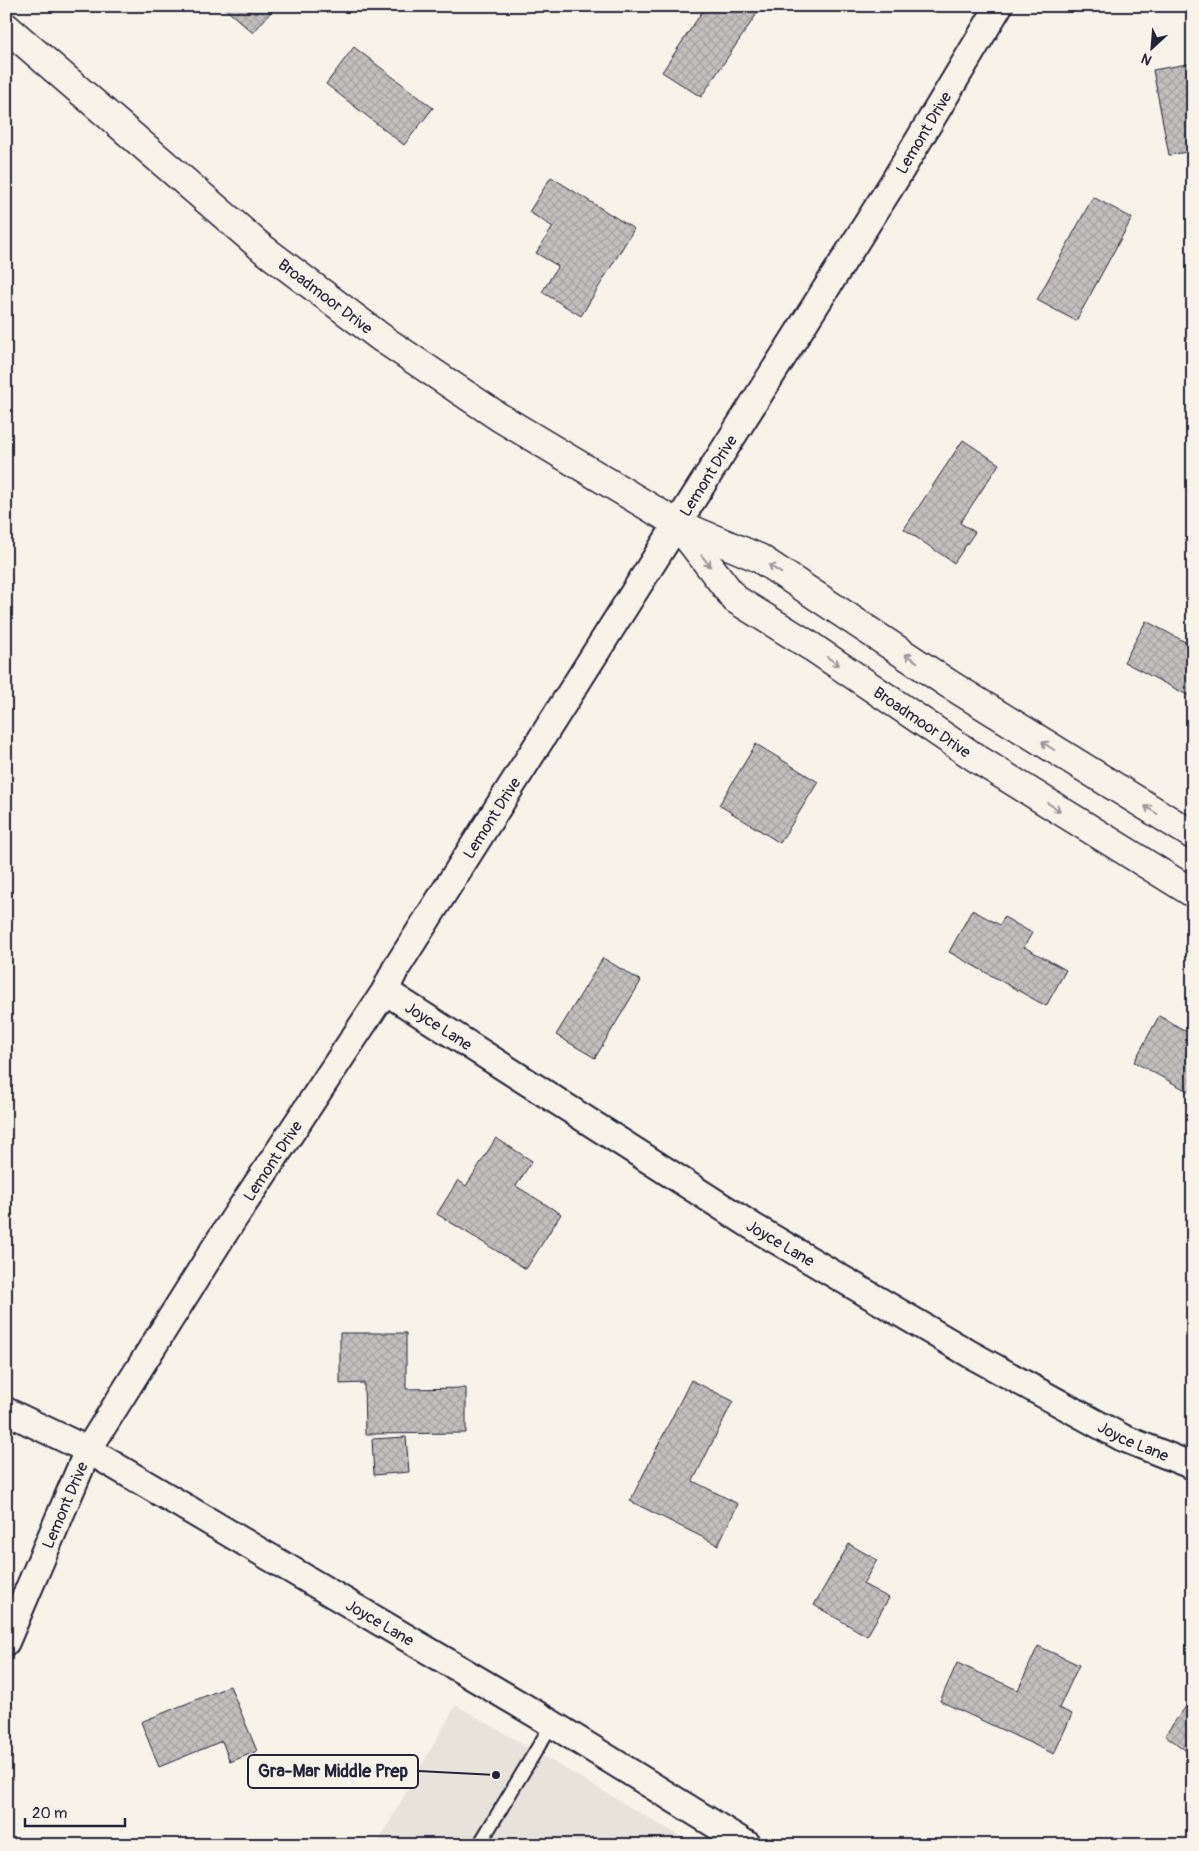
<svg xmlns="http://www.w3.org/2000/svg" width="1199" height="1851" font-family="Pangolin,sans-serif">
<defs>
<pattern id="building-cross-hatch" width="8" height="8" patternUnits="userSpaceOnUse" patternTransform="scale(1.25)"><rect width="8" height="8" fill="#c2bfbd"/><path d="M0 0l8 8M0 8l8-8" fill="none" stroke="#a6a4a3"/></pattern>
</defs>
<rect width="100%" height="100%" fill="#f7f3e8"/>
<filter id="ink" filterUnits="userSpaceOnUse"><feTurbulence type="fractalNoise" baseFrequency=".02" numOctaves="2"/><feDisplacementMap in="SourceGraphic" scale="10" xChannelSelector="R" yChannelSelector="G"/><feConvolveMatrix kernelMatrix="1 2 1 2 8 2 1 2 1" color-interpolation-filters="sRGB"/></filter>
<g filter="url(#ink)">
<polygon fill="#e7e3db" points="456,1705 695,1845 376,1845"/>
<g fill="url(#building-cross-hatch)" stroke="#22223b">
<polygon points="222,6 276,6 253,33"/>
<polygon points="706,6 762,6 701,97 662,72"/>
<polygon points="354,47 433,108 404,145 326,84"/>
<polygon points="1193,63 1193,151 1169,155 1153,70"/>
<polygon points="551,177 634,229 581,316 542,292 558,266 536,253 553,227 529,212"/>
<polygon points="1093,197 1132,218 1076,321 1037,300"/>
<polygon points="963,440 999,464 960,523 975,532 954,563 904,529"/>
<polygon points="1146,621 1193,646 1193,698 1124,662"/>
<polygon points="756,744 818,782 780,843 719,805"/>
<polygon points="972,910 1000,925 1004,917 1032,933 1024,947 1066,970 1046,1006 949,952"/>
<polygon points="603,958 641,981 595,1058 556,1035"/>
<polygon points="1159,1016 1193,1035 1193,1094 1134,1062"/>
<polygon points="496,1138 532,1161 516,1186 561,1214 526,1269 437,1214 458,1180 466,1186"/>
<polygon points="340,1333 406,1333 406,1389 466,1388 466,1433 365,1434 364,1383 340,1384"/>
<polygon points="691,1380 733,1401 693,1481 738,1504 718,1545 630,1501"/>
<polygon points="406,1437 409,1472 374,1475 372,1439"/>
<polygon points="849,1544 877,1560 863,1584 889,1598 867,1636 814,1605"/>
<polygon points="1038,1646 1079,1665 1059,1708 1072,1714 1054,1754 940,1701 957,1663 1018,1690"/>
<polygon points="230,1686 257,1751 230,1762 222,1741 159,1767 141,1722"/>
<polygon points="1193,1697 1193,1756 1165,1735"/>
</g>
<g fill="none" stroke-linecap="round" stroke-linejoin="round">
<defs>
<polyline id="lane" points="479,1845 552,1724"/>
<g id="street">
<path id="s1" d="M385,991L752,1226L970,1354L1123,1438L1193,1466"/>
<path id="s2" d="M6,1411L88,1450L541,1717L748,1845"/>
<path id="s3" d="M6,1642L88,1450L221,1238L385,991L395,970L896,178L999,6"/>
</g>
<g id="secondary">
<path id="s4" d="M6,27L262,248L383,339L499,417L676,523L759,558L949,684L1193,835"/>
<path id="s5" d="M677,524L735,599L812,647L979,760L1193,893"/>
</g>
</defs>
<use href="#lane" stroke="#22223b" stroke-width="16"/>
<use href="#street" stroke="#22223b" stroke-width="30"/>
<use href="#secondary" stroke="#22223b" stroke-width="31"/>
<use href="#lane" stroke="#f7f3e8" stroke-width="12"/>
<use href="#street" stroke="#f7f3e8" stroke-width="26"/>
<use href="#secondary" stroke="#f7f3e8" stroke-width="28"/>
</g>
<defs><path id="oneway-shaft" d="M-6 0H5M1.5-3L5.5 0L1.5 3" fill="none" stroke-width="1.6" stroke-linecap="round" stroke-linejoin="round" transform="scale(1.25)"/></defs>
<g stroke="#97959a">
<use href="#oneway-shaft" transform="translate(706 561) rotate(52)"/>
<use href="#oneway-shaft" transform="translate(775 569) rotate(-147)"/>
<use href="#oneway-shaft" transform="translate(911 658) rotate(-147)"/>
<use href="#oneway-shaft" transform="translate(833 661) rotate(34)"/>
<use href="#oneway-shaft" transform="translate(1048 746) rotate(-148)"/>
<use href="#oneway-shaft" transform="translate(1054 807) rotate(32)"/>
<use href="#oneway-shaft" transform="translate(1151 810) rotate(-148)"/>
</g>
</g>
<g text-anchor="middle" stroke-width="4.5" stroke-linejoin="round" paint-order="stroke">
<g font-size="16" fill="#22223b" stroke="#f7f3e8">
<text dy="6" stroke="none"><textPath href="#s3" startOffset="1769">Lemont Drive</textPath></text>
<text dy="6" stroke="none"><textPath href="#s4" startOffset="418">Broadmoor Drive</textPath></text>
<text dy="6" stroke="none"><textPath href="#s3" startOffset="1364">Lemont Drive</textPath></text>
<text dy="6" stroke="none"><textPath href="#s5" startOffset="319">Broadmoor Drive</textPath></text>
<text dy="6" stroke="none"><textPath href="#s3" startOffset="959">Lemont Drive</textPath></text>
<text dy="6" stroke="none"><textPath href="#s1" startOffset="64">Joyce Lane</textPath></text>
<text dy="6" stroke="none"><textPath href="#s3" startOffset="552">Lemont Drive</textPath></text>
<text dy="6" stroke="none"><textPath href="#s1" startOffset="469">Joyce Lane</textPath></text>
<text dy="6" stroke="none"><textPath href="#s1" startOffset="874">Joyce Lane</textPath></text>
<text dy="6" stroke="none"><textPath href="#s3" startOffset="149">Lemont Drive</textPath></text>
<text dy="6" stroke="none"><textPath href="#s2" startOffset="430">Joyce Lane</textPath></text>
</g>
</g>
<path fill="none" stroke="#22223b" stroke-width="2" d="M496 1775L418 1771"/>
<circle fill="#22223b" stroke="#f7f3e8" stroke-width="2" cx="496" cy="1775" r="5"/>
<rect fill="#f7f3e8" stroke="#22223b" stroke-width="2" x="248" y="1755" width="170" height="33" rx="5"/>
<g font-size="18" text-anchor="middle" font-weight="bold" fill="#22223b">
<text x="333" y="1777">Gra-Mar Middle Prep</text>
</g>
<rect width="1199" height="1851" fill="none" stroke="#f7f3e8" stroke-width="25"/>
<rect x="12" y="12" width="1174" height="1826" fill="none" stroke="#22223b" stroke-width="2" filter="url(#ink)"/>
<g transform="translate(1152 48) rotate(206)" stroke="#f7f3e8" stroke-width="4" paint-order="stroke">
<path d="M0-4L9 19L0 12L-9 19Z" fill="#22223b"/>
<text y="-8" font-size="14" font-weight="bold" text-anchor="middle" fill="#22223b">N</text>
</g>
<path d="M25 1818v8h100v-8" fill="none" stroke="#22223b" stroke-width="2.5"/>
<text x="32" y="1818" font-size="15" fill="#22223b" stroke="#f7f3e8" stroke-width="4" paint-order="stroke">20 m</text>
</svg>
